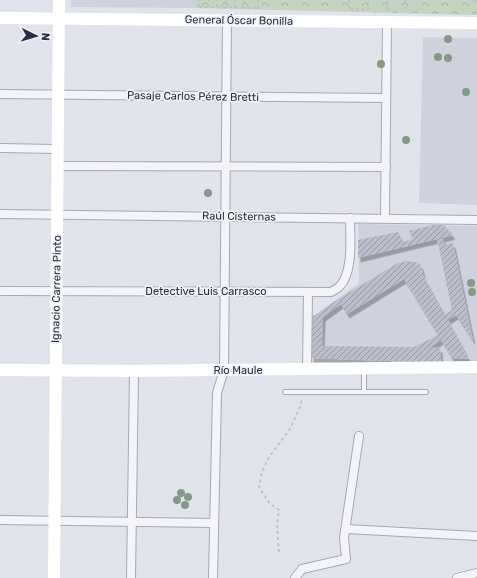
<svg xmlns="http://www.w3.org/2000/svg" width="477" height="578" font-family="Rubik,sans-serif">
<defs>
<pattern id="forest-crowns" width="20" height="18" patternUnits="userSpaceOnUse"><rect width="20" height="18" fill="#c4d4c1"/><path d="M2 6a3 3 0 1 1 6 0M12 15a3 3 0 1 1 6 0" fill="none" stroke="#a8b6a7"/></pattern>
<pattern id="building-hatch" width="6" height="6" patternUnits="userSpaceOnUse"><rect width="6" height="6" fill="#bbbeca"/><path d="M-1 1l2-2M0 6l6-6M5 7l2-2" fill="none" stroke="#989ba6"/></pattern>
<filter id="shadow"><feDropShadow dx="2.5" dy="4.5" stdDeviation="0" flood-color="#0004"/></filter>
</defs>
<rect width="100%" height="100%" fill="#e1e3ea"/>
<g fill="#cfd2dc">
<polygon points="71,0 195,0 195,8 71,7"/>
<polygon points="423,37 477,38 477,205 419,203"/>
<polygon points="358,224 477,226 477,364 311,358 311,318 359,283"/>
</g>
<polygon fill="url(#forest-crowns)" points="195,0 477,0 477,15 195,8"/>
<path fill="url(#building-hatch)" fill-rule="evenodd" filter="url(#shadow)" d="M433,225H444L453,235L439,239H443L444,245L453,243L473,341L456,315L448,320L469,359L452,358L441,340L431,347L440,348L441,363L311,358V318L338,299L398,263L407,261L415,262L421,265L423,275L445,315L452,310L437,239L358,258V240L398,232L403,242L413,239L409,231ZM404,279L438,335L414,347L322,346L323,317L341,304L347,314Z"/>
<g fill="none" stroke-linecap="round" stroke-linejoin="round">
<defs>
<g id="lane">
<polyline points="285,392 426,392"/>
<polyline points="364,392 364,370"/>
</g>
<g id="street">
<polyline points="0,94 386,98"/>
<polyline points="0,148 58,149"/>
<polyline points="58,166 386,167"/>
<polyline points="0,214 477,220"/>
<polyline points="385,218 387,22"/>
<path d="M0,291L331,292C334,290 337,289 339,287C354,273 350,236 350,218"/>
<polyline points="307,370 308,292"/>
<polyline points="0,520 214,523"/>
<polyline points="346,529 477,536"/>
<polyline points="131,578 134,371"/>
<polyline points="213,578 217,393 224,370 227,20"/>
<polyline points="295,578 302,569 346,559 344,538 359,436"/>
<polyline points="457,578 477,573"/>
</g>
</defs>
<use href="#lane" stroke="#a6a9b4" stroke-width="6"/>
<use href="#street" stroke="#a6a9b4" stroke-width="10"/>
<g stroke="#bfc1c9" stroke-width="2" stroke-dasharray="3 3" stroke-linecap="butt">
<polyline points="226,0 226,8"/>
<polyline points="244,0 244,8"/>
<polyline points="258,0 258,9"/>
<polyline points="349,0 350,10"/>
<polyline points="405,0 406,11"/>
<polyline points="474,0 477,2"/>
<polyline points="199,7 258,8"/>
<polyline points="199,7 199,0"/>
<polyline points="208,7 209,0"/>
<polyline points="217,7 217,0"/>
<polyline points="235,8 235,0"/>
<polyline points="350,9 368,10"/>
<polyline points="368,10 368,0"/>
<polyline points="387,10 387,0"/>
<polyline points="279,552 277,524 279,510 270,504 259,487 262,472 269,457 290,429 300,407 302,398"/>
</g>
<use href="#lane" stroke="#f4f4f8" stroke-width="4"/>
<use href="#street" stroke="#f4f4f8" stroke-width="8"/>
<g stroke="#fff" stroke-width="12">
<polyline points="0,18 477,23"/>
<polyline points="0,370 134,371 477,367"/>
<polyline points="54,578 59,0"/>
</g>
</g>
<g fill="#849a86">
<circle cx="448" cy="39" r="4"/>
<circle cx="438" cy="57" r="4"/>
<circle cx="448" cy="58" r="4"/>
<circle cx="381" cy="64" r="4"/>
<circle cx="466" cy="92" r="4"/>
<circle cx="406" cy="140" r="4"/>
<circle cx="208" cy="193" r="4"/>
<circle cx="471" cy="283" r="4"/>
<circle cx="472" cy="292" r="4"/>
<circle cx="181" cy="493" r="4"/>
<circle cx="188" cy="497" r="4"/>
<circle cx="177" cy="500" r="4"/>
<circle cx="185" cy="505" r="4"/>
</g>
<g text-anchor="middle" stroke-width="3.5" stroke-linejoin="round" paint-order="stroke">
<g font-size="11" fill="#282e42" stroke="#f0f2f7">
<text transform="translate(239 20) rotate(1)" y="4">General Óscar Bonilla</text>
<text transform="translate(193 96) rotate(1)" y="4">Pasaje Carlos Pérez Bretti</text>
<text transform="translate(239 216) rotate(1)" y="4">Raúl Cisternas</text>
<text transform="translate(56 289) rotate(-89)" y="4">Ignacio Carrera Pinto</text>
<text x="206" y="295">Detective Luis Carrasco</text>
<text x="238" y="374">Río Maule</text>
</g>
</g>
<g transform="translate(36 36) rotate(95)" stroke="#f0f2f7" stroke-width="3" paint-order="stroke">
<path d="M0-3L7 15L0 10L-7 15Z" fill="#282e42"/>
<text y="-6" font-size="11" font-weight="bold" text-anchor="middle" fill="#282e42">N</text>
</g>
</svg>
